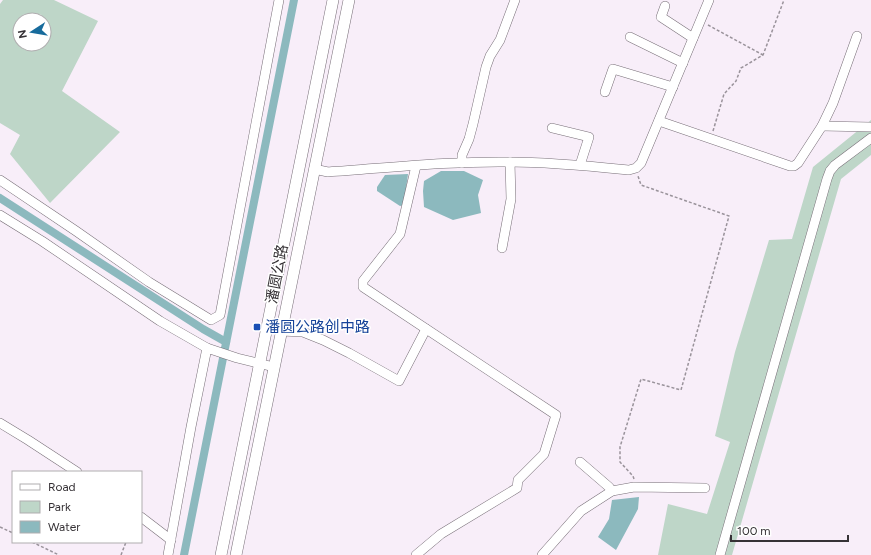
<svg xmlns="http://www.w3.org/2000/svg" width="871" height="555" font-family="Figtree,'Noto Sans SC',sans-serif">
<rect width="100%" height="100%" fill="#f8eef9"/>
<g fill="#bed6c8" fill-rule="evenodd">
<path d="M3,0H54L98,21L62,91L120,132L50,203L10,154L20,135L0,123V4ZM20,20H44V44H20Z"/>
<polygon points="871,120 871,155 841,179 732,555 658,555 668,504 707,514 730,442 715,436 735,352 769,240 792,239 813,167"/>
</g>
<g fill="#8cb9be">
<polygon points="441,171 464,171 483,180 478,195 481,213 453,220 424,207 423,191 424,181"/>
<polygon points="408,174 404,205 400,206 377,191 377,187 385,175"/>
<polygon points="639,497 638,509 616,550 598,537 609,519 612,500"/>
</g>
<g fill="none" stroke-linecap="round" stroke-linejoin="round">
<g stroke="#8cb9be" stroke-width="8">
<polyline points="0,198 203,329 226,342"/>
<polyline points="184,555 294,0"/>
</g>
<defs>
<g id="minor">
<polyline points="665,6 661,17 693,38"/>
<polyline points="630,37 683,63"/>
<polyline points="605,92 613,69 673,87"/>
<polyline points="659,121 790,166 794,166 798,163 822,126 833,103 857,36"/>
<polyline points="822,126 871,127"/>
<polyline points="552,128 589,137 580,165"/>
<polyline points="462,163 462,155 469,139 473,124 486,67 490,56 500,40 515,0"/>
<polyline points="416,166 400,234 363,281 363,287 556,415 544,454 518,480 517,488 441,534 416,555"/>
<path d="M314,169L328,172C388,168 449,161 510,162C550,162 589,166 629,170L636,168L641,163L709,0"/>
<polyline points="0,180 76,231 149,282 211,320 220,315 279,0"/>
<polyline points="0,215 42,241 160,321 207,348"/>
<polyline points="502,248 511,199 510,162"/>
<polyline points="281,331 303,332 323,340 349,353 399,381 426,329"/>
<polyline points="0,423 28,440 77,472"/>
<polyline points="580,462 609,487 612,491"/>
<polyline points="141,517 171,540"/>
<polyline points="168,555 191,427 207,348 237,358 274,367"/>
<polyline points="542,555 581,511 612,491 634,487 705,488"/>
<polyline points="720,555 827,179 830,171 835,165 871,138"/>
</g>
<g id="major">
<polyline points="221,555 333,0"/>
<polyline points="236,555 349,0"/>
</g>
</defs>
<use href="#minor" stroke="#786f78" stroke-width="10"/>
<use href="#major" stroke="#786f78" stroke-width="12"/>
<g stroke="#9a939b" stroke-width="1.5" stroke-dasharray="3 2" stroke-linecap="butt">
<polyline points="708,25 763,55"/>
<polyline points="713,131 724,94 736,81 741,68 763,55 784,0"/>
<polyline points="634,479 633,476 620,462 620,447 641,379 681,390 729,216 641,185 638,176"/>
<polyline points="0,527 13,533"/>
<polyline points="32,542 59,555"/>
<polyline points="121,555 126,542"/>
</g>
<use href="#minor" stroke="#fff" stroke-width="9"/>
<use href="#major" stroke="#fff" stroke-width="11"/>
</g>
<rect fill="#1a4fb4" stroke="#fff" stroke-width="1.5" x="253" y="323" width="8" height="8" rx="2"/>
<g text-anchor="middle" stroke-width="3" stroke-linejoin="round" paint-order="stroke">
<g font-size="15" fill="#363236" stroke="#fff">
<text transform="translate(277 274) rotate(-79)" y="5">潘圆公路</text>
</g>
<g font-size="15" fill="#164399" stroke="#fff" text-anchor="start">
<text x="265" y="332">潘圆公路创中路</text>
</g>
</g>
<rect x="12" y="471" width="130" height="72" fill="#ffffff" stroke="#afadaf"/>
<rect x="20" y="484" width="20" height="6" fill="#ffffff" stroke="#afadaf"/>
<text x="48" y="491" font-size="12" fill="#363236">Road</text>
<rect x="20" y="501" width="20" height="12" fill="#bed6c8" stroke="#afadaf"/>
<text x="48" y="511" font-size="12" fill="#363236">Park</text>
<rect x="20" y="521" width="20" height="12" fill="#8cb9be" stroke="#afadaf"/>
<text x="48" y="531" font-size="12" fill="#363236">Water</text>
<g transform="translate(32 32) rotate(258)"><circle r="19" fill="#ffffff" stroke="#afadaf"/>
<path d="M0-3L7 15L0 10L-7 15Z" fill="#176b9c"/>
<text y="-6" font-size="11" font-weight="bold" text-anchor="middle" fill="#363236">N</text>
</g>
<path d="M731 535v6h117v-6" fill="none" stroke="#363236" stroke-width="2"/>
<text x="737" y="535" font-size="12" fill="#363236" stroke="#ffffff" stroke-width="3" paint-order="stroke">100 m</text>
</svg>
